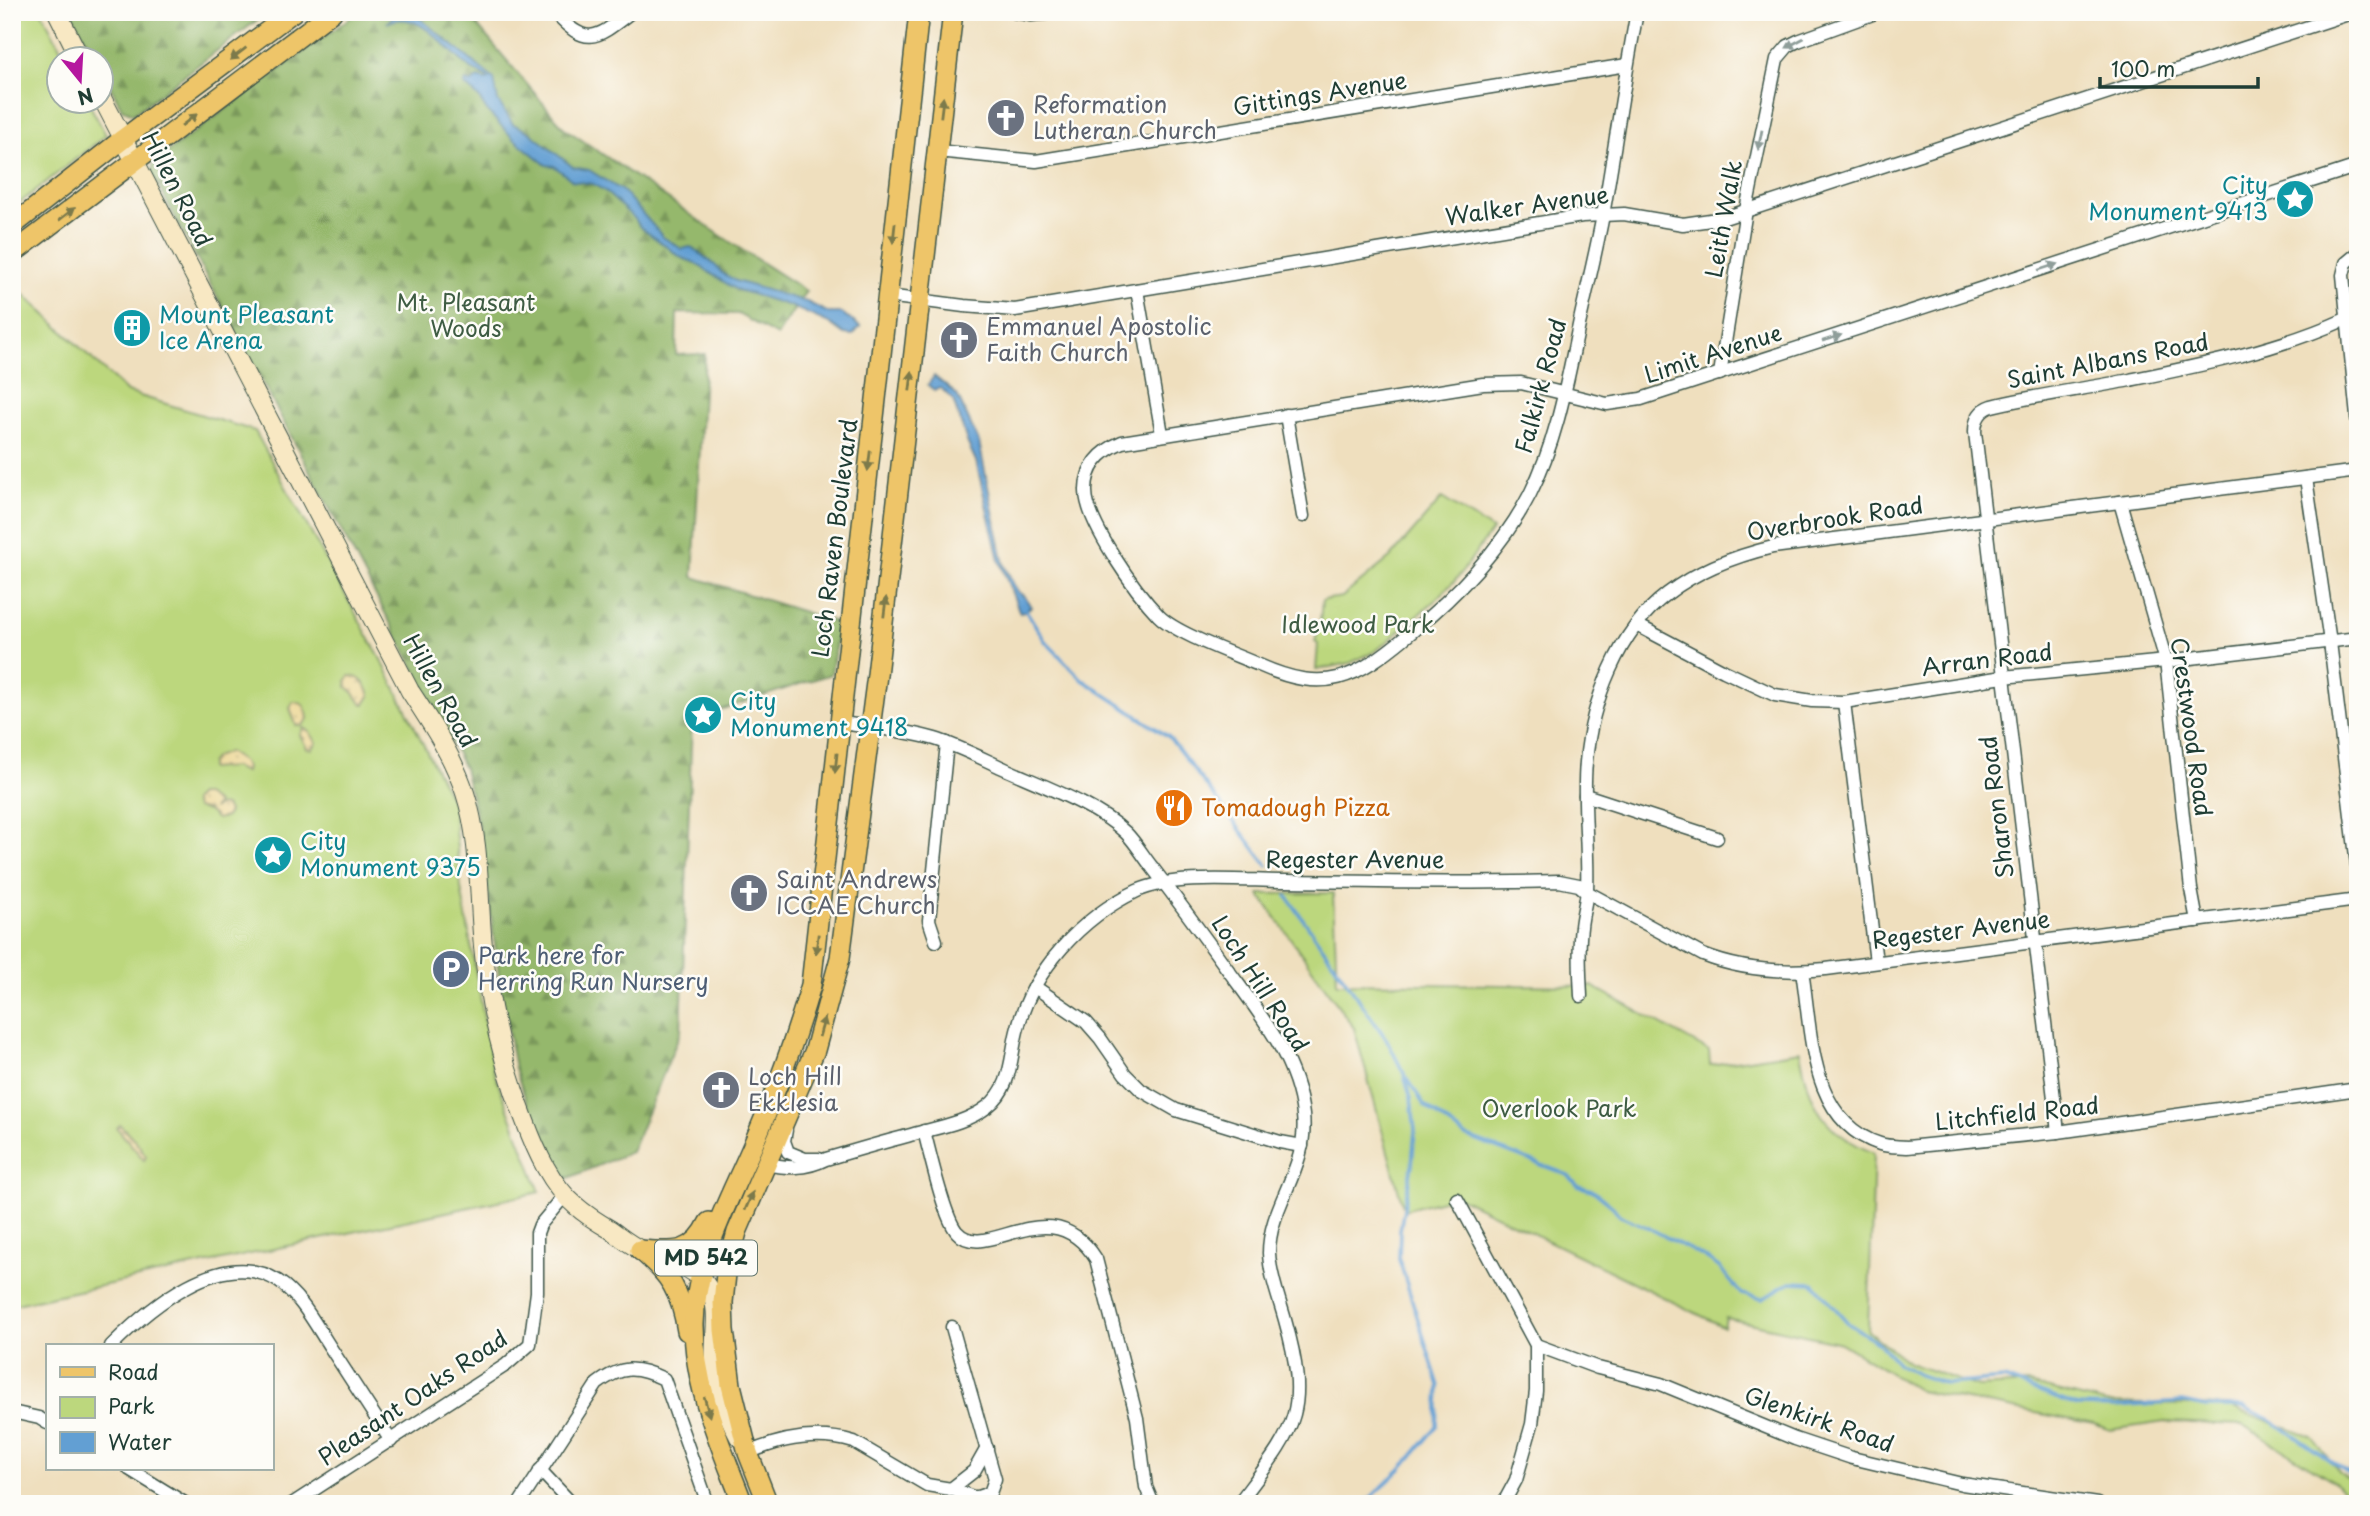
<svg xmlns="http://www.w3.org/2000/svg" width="2370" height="1516" font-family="'Playpen Sans',sans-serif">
<defs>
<pattern id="forest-firs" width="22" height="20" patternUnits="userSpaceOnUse" patternTransform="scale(1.75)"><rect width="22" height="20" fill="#95b86c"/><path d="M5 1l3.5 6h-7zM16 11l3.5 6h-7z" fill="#79975a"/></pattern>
<pattern id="sand-dots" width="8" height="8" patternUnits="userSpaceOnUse" patternTransform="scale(1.75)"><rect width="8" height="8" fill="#eeda9e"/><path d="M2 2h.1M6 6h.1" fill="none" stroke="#ccbc89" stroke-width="1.8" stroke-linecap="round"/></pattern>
</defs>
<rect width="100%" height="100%" fill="#fdfcf7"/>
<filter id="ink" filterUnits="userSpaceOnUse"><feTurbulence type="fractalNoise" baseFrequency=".0143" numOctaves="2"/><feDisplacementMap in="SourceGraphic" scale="14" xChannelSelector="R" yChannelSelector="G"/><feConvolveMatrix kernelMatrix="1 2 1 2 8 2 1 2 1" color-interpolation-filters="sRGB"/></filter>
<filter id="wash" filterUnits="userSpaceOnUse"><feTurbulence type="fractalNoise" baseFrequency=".00686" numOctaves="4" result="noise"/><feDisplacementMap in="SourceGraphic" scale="28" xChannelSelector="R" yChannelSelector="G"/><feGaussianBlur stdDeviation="1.57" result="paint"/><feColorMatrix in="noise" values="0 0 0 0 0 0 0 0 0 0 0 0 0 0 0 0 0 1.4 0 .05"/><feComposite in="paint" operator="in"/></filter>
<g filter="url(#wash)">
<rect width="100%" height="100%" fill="#efdfbe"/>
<g fill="#bcd77d" stroke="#6e8a58" stroke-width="2">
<polygon points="12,12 42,12 66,59 60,60 60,102 88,102 106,135 12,209"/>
<polygon points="12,283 127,392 255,431 385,667 453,804 460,882 493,1070 540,1192 12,1305"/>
<polygon points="1442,498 1492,530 1459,576 1439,597 1376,651 1350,663 1316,670 1318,644 1315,642 1320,623 1322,600 1342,597 1390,558"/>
<path d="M1333,893L1337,983L1592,986L1709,1051L1710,1065L1800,1051C1809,1104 1822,1132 1874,1153L1868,1331L1909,1363L1978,1387L2029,1384L2105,1403L2227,1406L2312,1437L2340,1473L2358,1485V1504H2355L2335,1482L2243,1425L2165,1422L2110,1430L2094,1424L1919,1391L1841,1343L1726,1318L1724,1327L1457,1196L1404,1210L1354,1028L1259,894Z"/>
</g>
<g fill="url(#forest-firs)" stroke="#5a7a50" stroke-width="2">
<polygon points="71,12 268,12 133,114 122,109 102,70 102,60 96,59"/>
<polygon points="358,12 466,12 563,127 736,246 806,291 777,336 738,314 677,313 676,355 705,354 693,577 839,623 831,674 692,719 681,1031 631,1152 566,1179 542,1145 515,1069 501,990 480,832 464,768 419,677 151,172 154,162"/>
</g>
<g fill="url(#sand-dots)" stroke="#868c69" stroke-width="2">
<path d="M350,676C362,677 367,685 370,696L365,704L361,703L353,692L347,687L346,681Z"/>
<path d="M293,702C304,701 307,709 308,719L302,726L296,725L290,708Z"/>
<polygon points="303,728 309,731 317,743 312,749 307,748 300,735"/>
<polygon points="228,752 243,762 246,767 245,772 233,767 210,769 210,763 215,757"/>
<polygon points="199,795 205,795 217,803 214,808 221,805 225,806 228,811 226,817 217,819 208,811 196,808 193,801"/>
<polygon points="120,1125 136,1141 146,1156 144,1160 117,1128"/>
</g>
<g fill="#629fd3" stroke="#406e84" stroke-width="2">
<path d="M397,12L406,15L412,12L494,79L498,101L513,124L528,131L573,167L589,170L624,192L663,237L682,249L690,247L693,248L716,266L722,273L736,281L807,302L829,313H842L860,327L853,335L844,334L829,323L790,306L735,289L693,262L682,258L640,227L635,219L606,192L593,184L573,181L554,166L546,165L514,139L487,111L479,98L464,84L466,81L471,83L477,78L485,80L489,79C483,75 476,72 470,68C447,51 419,7 387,23Z"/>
<polygon points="934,376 957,395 979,442 1004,565 1017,591 1025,597 1031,607 1020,613 999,560 976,461 968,444 953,400 941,388 934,390 928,385"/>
</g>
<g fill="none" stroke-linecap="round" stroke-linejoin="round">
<g stroke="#629fd3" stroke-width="3.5">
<polyline points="1024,607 1045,641 1083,680 1169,737 1267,865"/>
<polyline points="1287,896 1387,1040 1402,1070 1424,1105 1465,1136 1568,1175 1578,1186 1592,1190 1613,1207 1620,1216 1647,1227 1704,1257 1719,1267 1741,1294 1763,1299 1790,1282 1813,1283 1849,1324 1879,1343 1898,1364 1919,1375 1947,1384 2004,1379 2078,1406 2115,1407 2182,1402 2206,1407 2244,1407 2271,1420 2353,1476 2358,1486"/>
<polyline points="1364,1504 1401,1469 1437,1426 1439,1386 1399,1259 1400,1230 1412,1165 1415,1130 1411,1098 1405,1079"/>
</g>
</g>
</g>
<g filter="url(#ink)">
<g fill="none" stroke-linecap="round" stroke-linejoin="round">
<defs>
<g id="street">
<path d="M554,12C587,48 596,39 631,12"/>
<polyline points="1014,12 1031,15 1065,12"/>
<path d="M1637,12C1624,80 1615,148 1603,215C1596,252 1587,288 1579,325C1567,382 1557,440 1530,494C1501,550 1456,596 1408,635C1355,679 1326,695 1259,665C1234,654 1177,634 1159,616C1137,593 1085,522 1086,490C1086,467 1101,451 1122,442L1483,384L1521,383L1607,404L1641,399L2358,166"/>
<polyline points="937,151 1036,161 1627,65"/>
<polyline points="2358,253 2346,263 2343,275 2358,427"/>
<polyline points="1137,290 1162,434"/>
<polyline points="887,296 964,306 1015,310 1582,216 1624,214 1683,224 1724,218 2354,12"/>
<polyline points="1720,374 1746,210 1777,59 1788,46 1798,41 1878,12"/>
<polyline points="1286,415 1303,516"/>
<polyline points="2306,478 2330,642 2358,873"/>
<polyline points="2120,502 2166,661 2191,889 2197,921"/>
<polyline points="1637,625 1724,671 1775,695 1812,701 1844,702 2003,677 2166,661 2358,638"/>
<polyline points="1844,702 1876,962"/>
<path d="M840,723C871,727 904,730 935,739C958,746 981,758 1003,768C1040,785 1097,805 1126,833C1136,843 1143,856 1152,867C1178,901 1203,935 1228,970C1260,1014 1297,1059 1303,1115C1309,1169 1269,1204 1269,1253C1270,1276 1279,1298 1285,1320C1312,1415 1293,1430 1238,1504"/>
<polyline points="1585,795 1717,838"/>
<polyline points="936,941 929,920 947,743"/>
<path d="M1802,971C1812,1032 1809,1121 1880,1144C1889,1147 1898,1146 1907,1147L2058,1132L2358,1089"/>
<polyline points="1035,987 1086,1022 1100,1038 1125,1074 1141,1090 1176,1110 1280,1142 1302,1146"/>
<path d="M1581,996C1580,973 1578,950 1581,927C1582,915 1586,902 1587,890C1589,848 1582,805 1586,762C1591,703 1618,631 1667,594C1698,570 1735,556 1773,547L2358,471"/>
<polyline points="786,1130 784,1141 788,1152 805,1159 819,1159"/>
<path d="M924,1131C930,1153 944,1218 957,1232C986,1265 1050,1186 1096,1259L1137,1418L1146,1487L1153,1504"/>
<path d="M2058,1132L1975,432C1975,419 1980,410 1992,406C2038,395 2084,389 2130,380C2203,365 2278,350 2346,319"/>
<path d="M765,1164C788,1168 804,1170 826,1159C853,1151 880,1143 907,1136C933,1128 965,1124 987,1107C1012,1088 1010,1059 1017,1031C1032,970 1082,917 1137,891C1173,874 1244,881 1284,881C1376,882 1468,884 1559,881L1579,885L1587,892L1703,955C1743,971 1784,973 1826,969L2358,900"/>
<polyline points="1457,1199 1536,1345 1536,1391 1532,1424 1516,1480 1503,1504"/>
<polyline points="1536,1345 1598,1368 1661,1384 1795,1439 1852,1458 1962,1484 2097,1504"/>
<path d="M111,1346C148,1309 222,1245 278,1281C301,1296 315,1324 330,1347C350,1378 371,1410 391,1441"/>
<polyline points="12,1412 39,1418 47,1423"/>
<path d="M748,1453C782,1438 817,1431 854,1442L927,1485L951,1489L973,1497H978L990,1493L995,1479L952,1327"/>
<polyline points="129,1469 186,1504"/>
<polyline points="540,1470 572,1504"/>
<polyline points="951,1489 974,1471 987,1448"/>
<polyline points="292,1504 506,1365 530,1344 537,1292 537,1233 540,1225 565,1195"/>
<path d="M519,1504L597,1384C622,1365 636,1366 664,1379L708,1504"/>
</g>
<g id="secondary">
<polyline points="57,12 81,60"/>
<path d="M102,98L410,691C431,723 453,756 465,793C481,842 478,895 483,946C489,1004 503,1066 525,1121C536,1151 551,1185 576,1206C586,1215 599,1223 611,1230C621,1237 631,1246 642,1250C665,1260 695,1265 709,1289C722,1310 712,1339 715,1362C719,1391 726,1412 739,1437"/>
</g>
<g id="primary">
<polyline points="12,226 123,139 293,12"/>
<polyline points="12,254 332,12"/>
<path d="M640,1250C672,1252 693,1256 709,1222"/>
<path d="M640,1250C670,1274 681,1292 687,1331"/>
<path d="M743,1504C721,1446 694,1388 694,1325C695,1260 728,1203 753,1145C776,1092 795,1040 811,985L919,12"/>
<polyline points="768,1504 748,1453 731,1385 724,1330 723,1302 726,1274 737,1232 815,1050 840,958 877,675 953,12"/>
</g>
</defs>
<use href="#street" stroke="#3e5549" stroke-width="15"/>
<use href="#secondary" stroke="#3e5549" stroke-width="20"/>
<use href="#primary" stroke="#3e5549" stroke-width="22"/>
<use href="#street" stroke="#fff" stroke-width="12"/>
<use href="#secondary" stroke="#f8e8c3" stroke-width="18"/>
<use href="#primary" stroke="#eec569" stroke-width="19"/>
</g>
<defs><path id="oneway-solid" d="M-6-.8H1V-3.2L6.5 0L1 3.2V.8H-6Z" transform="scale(1.75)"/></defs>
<g fill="#8f9e9a">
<use href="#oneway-solid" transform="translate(1795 43) rotate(151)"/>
<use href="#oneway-solid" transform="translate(1760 140) rotate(101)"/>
<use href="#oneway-solid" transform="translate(2048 267) rotate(-18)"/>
<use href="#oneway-solid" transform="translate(1832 338) rotate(-18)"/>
</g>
<g fill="#7c7a4c">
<use href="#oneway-solid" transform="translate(238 54) rotate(143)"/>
<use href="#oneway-solid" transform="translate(942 107) rotate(-83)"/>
<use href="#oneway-solid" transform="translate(189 120) rotate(-37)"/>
<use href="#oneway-solid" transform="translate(67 214) rotate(-38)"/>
<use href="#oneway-solid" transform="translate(894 233) rotate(96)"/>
<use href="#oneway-solid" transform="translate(911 381) rotate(-83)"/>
<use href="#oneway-solid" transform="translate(869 461) rotate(97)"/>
<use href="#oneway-solid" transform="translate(885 607) rotate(-83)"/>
<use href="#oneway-solid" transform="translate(836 763) rotate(96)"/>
<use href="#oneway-solid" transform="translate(817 944) rotate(97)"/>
<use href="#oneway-solid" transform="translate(822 1027) rotate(-74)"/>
<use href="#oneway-solid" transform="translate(749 1201) rotate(-67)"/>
<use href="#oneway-solid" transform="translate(707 1407) rotate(75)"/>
</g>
</g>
<defs>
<symbol id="church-disc" viewBox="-11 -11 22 22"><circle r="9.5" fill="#6b7280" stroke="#fdfcf7"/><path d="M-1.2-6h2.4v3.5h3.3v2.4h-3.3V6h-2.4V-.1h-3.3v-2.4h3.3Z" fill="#fff"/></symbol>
<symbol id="sight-disc" viewBox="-11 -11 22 22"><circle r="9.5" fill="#0f9aa8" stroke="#fdfcf7"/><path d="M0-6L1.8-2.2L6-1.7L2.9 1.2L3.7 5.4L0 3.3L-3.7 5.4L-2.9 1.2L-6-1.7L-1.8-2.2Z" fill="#fff"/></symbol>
<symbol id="building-disc" viewBox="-11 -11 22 22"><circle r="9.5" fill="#0f9aa8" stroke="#fdfcf7"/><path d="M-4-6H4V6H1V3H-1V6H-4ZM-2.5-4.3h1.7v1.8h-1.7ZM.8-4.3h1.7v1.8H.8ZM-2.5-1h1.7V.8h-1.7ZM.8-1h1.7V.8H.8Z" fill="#fff"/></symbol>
<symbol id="restaurant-disc" viewBox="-11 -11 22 22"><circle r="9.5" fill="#e8710a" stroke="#fdfcf7"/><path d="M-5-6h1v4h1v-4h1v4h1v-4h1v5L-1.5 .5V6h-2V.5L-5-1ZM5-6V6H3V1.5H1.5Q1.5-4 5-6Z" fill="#fff"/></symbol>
<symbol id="parking-disc" viewBox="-11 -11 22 22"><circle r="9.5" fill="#5c6f8a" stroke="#fdfcf7"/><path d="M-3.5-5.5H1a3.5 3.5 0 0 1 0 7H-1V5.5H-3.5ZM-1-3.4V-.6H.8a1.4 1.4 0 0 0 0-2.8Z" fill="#fff"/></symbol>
</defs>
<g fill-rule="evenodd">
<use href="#church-disc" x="984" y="96" width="44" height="44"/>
<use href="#sight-disc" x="2273" y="177" width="44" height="44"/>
<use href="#building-disc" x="110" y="306" width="44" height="44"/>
<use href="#church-disc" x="937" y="318" width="44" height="44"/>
<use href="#sight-disc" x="681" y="693" width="44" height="44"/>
<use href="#restaurant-disc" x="1152" y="786" width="44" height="44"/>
<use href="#sight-disc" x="251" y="833" width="44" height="44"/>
<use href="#church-disc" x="727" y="871" width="44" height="44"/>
<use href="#parking-disc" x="429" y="947" width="44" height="44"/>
<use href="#church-disc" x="699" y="1068" width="44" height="44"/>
</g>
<g text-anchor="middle" stroke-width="5" stroke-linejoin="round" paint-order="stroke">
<rect fill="#fdfcf7" stroke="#62766e" stroke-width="2" x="655" y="1240.5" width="102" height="35" rx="5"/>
<g font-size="21" font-weight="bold" fill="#1f3d34">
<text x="706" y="1265">MD 542</text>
</g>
<g font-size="23" fill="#1f3d34" stroke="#fdfcf7">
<text transform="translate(1320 94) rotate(-9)" y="8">Gittings Avenue</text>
<text transform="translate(177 189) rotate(63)" y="8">Hillen Road</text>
<text transform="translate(1527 206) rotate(-8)" y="8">Walker Avenue</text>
<text transform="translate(1724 219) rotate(-80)" y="8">Leith Walk</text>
<text transform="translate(1713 354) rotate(-18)" y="8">Limit Avenue</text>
<text transform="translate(2108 361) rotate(-11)" y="8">Saint Albans Road</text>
<text transform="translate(1541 386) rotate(-75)" y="8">Falkirk Road</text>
<text transform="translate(1835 519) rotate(-9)" y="8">Overbrook Road</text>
<text transform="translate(835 538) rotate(-83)" y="8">Loch Raven Boulevard</text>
<text transform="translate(1987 660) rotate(-7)" y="8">Arran Road</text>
<text transform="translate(440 691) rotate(61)" y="8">Hillen Road</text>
<text transform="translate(2191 727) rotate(82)" y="8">Crestwood Road</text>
<text transform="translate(1997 807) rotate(-97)" y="8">Sharon Road</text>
<text x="1355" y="868">Regester Avenue</text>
<text transform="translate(1961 930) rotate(-7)" y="8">Regester Avenue</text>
<text transform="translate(1260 984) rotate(57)" y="8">Loch Hill Road</text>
<text transform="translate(2017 1114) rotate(-6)" y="8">Litchfield Road</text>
<text transform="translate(413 1398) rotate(-34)" y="8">Pleasant Oaks Road</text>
<text transform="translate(1819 1420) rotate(19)" y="8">Glenkirk Road</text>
</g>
<g font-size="23" fill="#5b616d" stroke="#fdfcf7" text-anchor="start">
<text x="1033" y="113">Reformation<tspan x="1033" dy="26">Lutheran Church</tspan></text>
<text x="986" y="335">Emmanuel Apostolic<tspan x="986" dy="26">Faith Church</tspan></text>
<text x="776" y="888">Saint Andrews<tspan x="776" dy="26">ICCAE Church</tspan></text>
<text x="748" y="1085">Loch Hill<tspan x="748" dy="26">Ekklesia</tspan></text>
</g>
<g font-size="23" fill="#0d838f" stroke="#fdfcf7" text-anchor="start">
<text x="2268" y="194" text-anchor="end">City<tspan x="2268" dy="26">Monument 9413</tspan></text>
<text x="159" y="323">Mount Pleasant<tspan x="159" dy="26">Ice Arena</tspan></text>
<text x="730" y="710">City<tspan x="730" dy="26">Monument 9418</tspan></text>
<text x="300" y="850">City<tspan x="300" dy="26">Monument 9375</tspan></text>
</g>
<g font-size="23" fill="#3e5c43" stroke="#fdfcf7">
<text x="466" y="311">Mt. Pleasant<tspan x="466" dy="26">Woods</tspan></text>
<text x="1358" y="633">Idlewood Park</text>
<text x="1559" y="1117">Overlook Park</text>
</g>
<g font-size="23" fill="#c56008" stroke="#fdfcf7" text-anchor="start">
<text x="1201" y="816">Tomadough Pizza</text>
</g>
<g font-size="23" fill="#4e5e75" stroke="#fdfcf7" text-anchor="start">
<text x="478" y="964">Park here for<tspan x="478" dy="26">Herring Run Nursery</tspan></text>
</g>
</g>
<rect width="2370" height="1516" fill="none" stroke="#fdfcf7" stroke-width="42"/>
<rect x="46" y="1344" width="228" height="126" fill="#fdfcf7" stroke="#a4b0a9" stroke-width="2"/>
<rect x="60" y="1367" width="35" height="10" fill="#eec569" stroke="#a4b0a9" stroke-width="2"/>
<text x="108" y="1380" font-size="21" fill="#1f3d34">Road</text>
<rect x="60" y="1397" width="35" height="21" fill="#bcd77d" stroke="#a4b0a9" stroke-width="2"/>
<text x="108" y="1414" font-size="21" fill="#1f3d34">Park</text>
<rect x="60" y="1432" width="35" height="21" fill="#629fd3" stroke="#a4b0a9" stroke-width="2"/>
<text x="108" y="1450" font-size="21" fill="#1f3d34">Water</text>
<g transform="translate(80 80) rotate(162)"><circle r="33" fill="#fdfcf7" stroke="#a4b0a9" stroke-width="2"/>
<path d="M0-5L12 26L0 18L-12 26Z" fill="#b5179e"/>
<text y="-10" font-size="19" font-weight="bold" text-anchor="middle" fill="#1f3d34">N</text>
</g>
<path d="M2100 77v10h158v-10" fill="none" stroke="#1f3d34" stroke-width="3.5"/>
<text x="2111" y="77" font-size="21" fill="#1f3d34" stroke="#fdfcf7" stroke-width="5" paint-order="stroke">100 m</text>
</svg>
